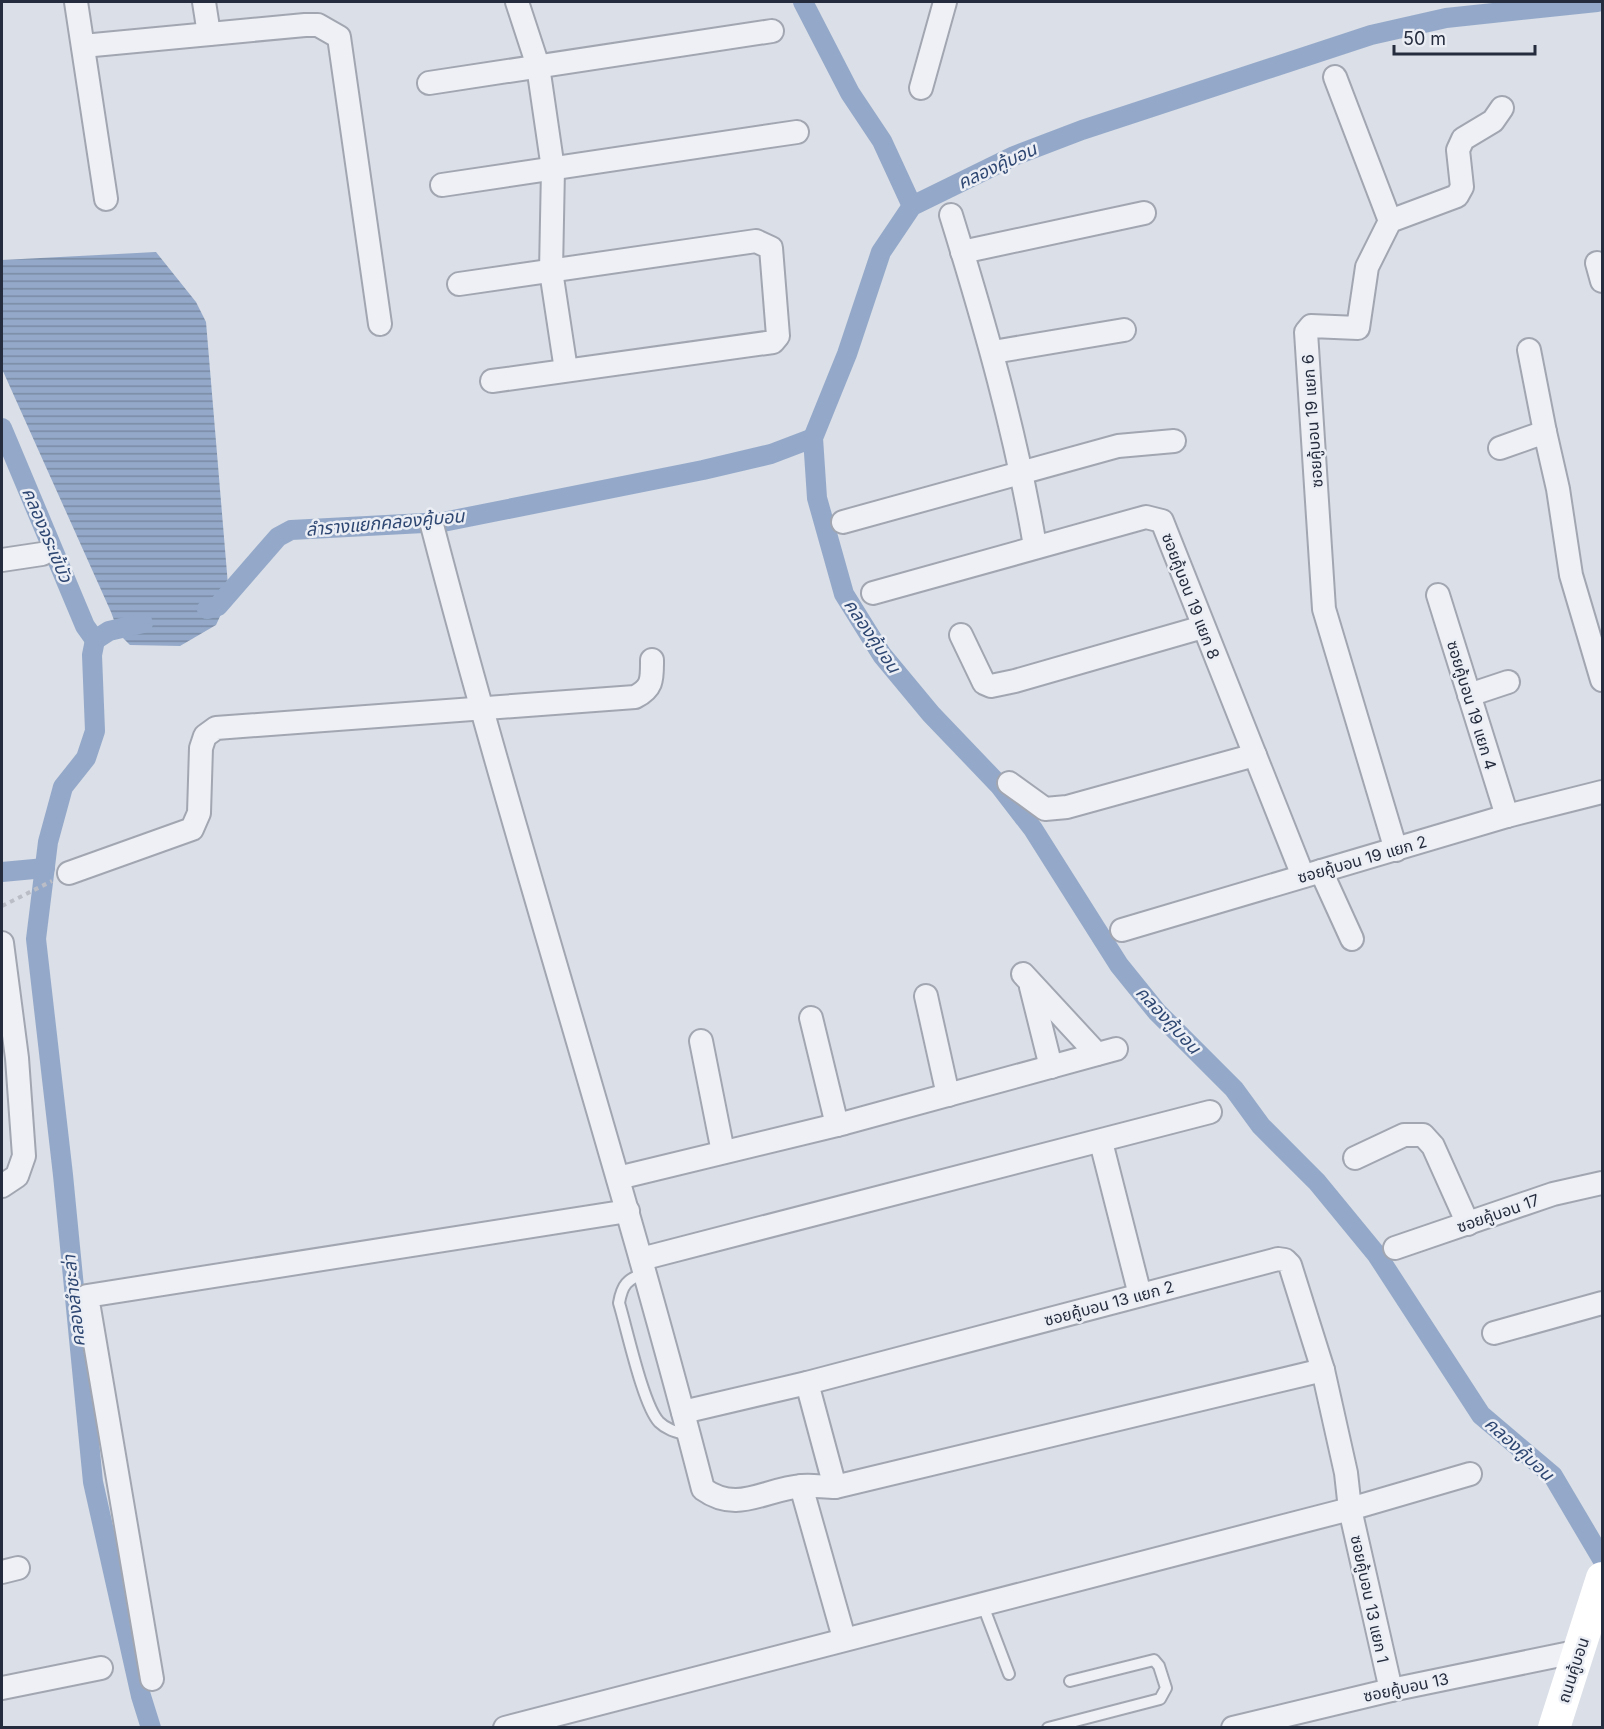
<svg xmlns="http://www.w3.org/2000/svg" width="1604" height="1729" font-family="Inter,'Noto Sans Thai',sans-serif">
<defs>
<pattern id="water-rules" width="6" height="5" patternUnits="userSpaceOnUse" patternTransform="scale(1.5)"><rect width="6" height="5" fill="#94a9c9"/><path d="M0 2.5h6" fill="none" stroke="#798aa4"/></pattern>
</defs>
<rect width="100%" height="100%" fill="#dbdfe7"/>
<polygon fill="url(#water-rules)" points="156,252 196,302 206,322 229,597 216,625 180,646 130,645 119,634 111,612 2,369 2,260"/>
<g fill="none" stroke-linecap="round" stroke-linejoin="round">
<g stroke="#94a9c9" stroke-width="20">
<polyline points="803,2 850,93 882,141 912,206"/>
<polyline points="1597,2 1446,18 1371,35 1082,130 1014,156 912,206 881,252 847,354 813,438 817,498 844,594 882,655 931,714 999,785 1033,829 1119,965 1157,1012 1234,1089 1261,1126 1317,1182 1377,1255 1481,1415 1553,1476 1602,1559"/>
<polyline points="2,428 85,626 95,640"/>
<polyline points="207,609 218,606 278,537 291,530 443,522 703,470 771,454 813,438"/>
<polyline points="95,640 92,655 95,731 86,758 63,787 48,842 36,939 63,1175 93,1482 141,1696 151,1728"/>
<polyline points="95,640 109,631 143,623"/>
<polyline points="2,872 45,868"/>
</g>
<defs>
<g id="lane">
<path d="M645,1273C627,1279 622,1285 619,1303C627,1329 643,1405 659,1422C667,1430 677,1432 688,1435"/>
<polyline points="982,1603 1009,1674"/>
<polyline points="1048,1728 1160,1699 1166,1688 1159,1666 1154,1660 1070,1681"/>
</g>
<g id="street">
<polyline points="76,2 106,199"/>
<polyline points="204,2 209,34"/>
<polyline points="517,2 538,66 553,169 551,271 566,370"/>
<polyline points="83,46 305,25 318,25 339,37 380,324"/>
<polyline points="1335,77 1390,221"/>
<polyline points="429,83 772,31"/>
<polyline points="921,88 945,2"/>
<polyline points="442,185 797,132"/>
<path d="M951,215C985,325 1016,433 1035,546"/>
<polyline points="962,252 1144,213"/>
<polyline points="1597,263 1602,281"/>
<polyline points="459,284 756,241 771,248 778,336 773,342 492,381"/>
<polyline points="1529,350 1545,432"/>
<polyline points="993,352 1124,330"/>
<polyline points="1500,448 1545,432 1558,489 1571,575 1602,680"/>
<polyline points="843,522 1118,446 1174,441"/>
<path d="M432,525C516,848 620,1166 703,1489C738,1514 764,1489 802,1486C812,1485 824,1487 835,1487L1323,1370"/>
<polyline points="2,560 42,554"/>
<polyline points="873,593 1146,517 1162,521 1303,876"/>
<polyline points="1438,595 1507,816"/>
<polyline points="961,635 984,683 991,686 1015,681 1203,627"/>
<polyline points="1469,695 1508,682"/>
<polyline points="1009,783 1045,809 1067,807 1255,755"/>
<polyline points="1396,850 1324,609 1306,332 1311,326 1358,328 1367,267 1390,221 1457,196 1462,187 1458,150 1463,139 1493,121 1502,108"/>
<polyline points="1321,871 1352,939"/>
<path d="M69,873L192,829L199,813L201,748L205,736L216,728L635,697C653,688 652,679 652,660"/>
<polyline points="1122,930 1507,816 1602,792"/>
<polyline points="2,943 17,1058 24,1156 17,1176 2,1186"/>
<polyline points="1023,974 1097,1054"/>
<polyline points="1031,987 1051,1067"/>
<polyline points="926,996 948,1095"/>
<polyline points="811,1018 837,1125"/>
<polyline points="701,1041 723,1152"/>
<polyline points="1101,1142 1140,1295"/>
<polyline points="1355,1158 1404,1135 1423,1135 1433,1146 1468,1224"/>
<polyline points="618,1178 845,1123 1116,1049"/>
<polyline points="1395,1248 1553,1194 1602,1183"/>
<polyline points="641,1259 1210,1112"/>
<polyline points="1494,1333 1602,1303"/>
<polyline points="807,1383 835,1487"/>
<polyline points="683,1412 807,1383 1278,1259 1285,1260 1290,1265 1323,1370 1346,1473 1350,1509 1391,1690"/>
<polyline points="801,1486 844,1638"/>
<polyline points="2,1572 18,1568"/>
<polyline points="152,1679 87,1296 628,1211"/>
<polyline points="2,1688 101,1668"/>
<polyline points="505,1728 1350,1509 1470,1474"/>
<polyline points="1233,1728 1391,1690 1580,1651"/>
</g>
</defs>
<use href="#lane" stroke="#a1a6b1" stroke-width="14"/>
<use href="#street" stroke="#a1a6b1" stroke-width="26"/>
<polyline stroke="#babdc5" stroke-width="4" stroke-dasharray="4.5 4.5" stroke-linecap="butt" points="2,906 52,881"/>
<use href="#lane" stroke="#eef0f5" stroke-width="10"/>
<use href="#street" stroke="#eef0f5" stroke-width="22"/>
<polyline stroke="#fff" stroke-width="32" points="1554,1728 1602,1578"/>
</g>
<g text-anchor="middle" stroke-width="5" stroke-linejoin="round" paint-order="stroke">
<g font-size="16" fill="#252c3d" stroke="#ebeef4">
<text transform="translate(1312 421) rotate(-94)" y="6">ซอยคู้บอน 19 แยก 6</text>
<text transform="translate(1191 596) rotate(69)" y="6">ซอยคู้บอน 19 แยก 8</text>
<text transform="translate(1472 705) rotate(73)" y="6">ซอยคู้บอน 19 แยก 4</text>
<text transform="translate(1362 859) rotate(-16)" y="6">ซอยคู้บอน 19 แยก 2</text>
<text transform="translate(1498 1213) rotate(-19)" y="6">ซอยคู้บอน 17</text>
<text transform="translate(1109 1303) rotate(-15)" y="6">ซอยคู้บอน 13 แยก 2</text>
<text transform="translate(1370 1599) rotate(78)" y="6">ซอยคู้บอน 13 แยก 1</text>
<text transform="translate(1573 1670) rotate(-72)" y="6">ถนนคู้บอน</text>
<text transform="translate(1406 1687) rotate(-12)" y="6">ซอยคู้บอน 13</text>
</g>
<g font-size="18" font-style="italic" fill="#2e4772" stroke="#ebeef4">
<text transform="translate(997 166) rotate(-25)" y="6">คลองคู้บอน</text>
<text transform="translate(385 523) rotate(-5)" y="6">ลำรางแยกคลองคู้บอน</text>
<text transform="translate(47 535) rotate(67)" y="6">คลองจระเข้บัว</text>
<text transform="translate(872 636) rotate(56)" y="6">คลองคู้บอน</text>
<text transform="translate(1168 1020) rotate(47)" y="6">คลองคู้บอน</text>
<text transform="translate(74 1301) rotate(-96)" y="6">คลองลำชะล่า</text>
<text transform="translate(1519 1449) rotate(42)" y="6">คลองคู้บอน</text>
</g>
</g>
<rect width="1604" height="1729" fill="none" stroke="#252c3d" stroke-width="6"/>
<path d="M1394 45v9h141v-9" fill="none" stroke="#252c3d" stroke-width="3"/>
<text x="1403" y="45" font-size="18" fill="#252c3d" stroke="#ebeef4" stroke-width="4.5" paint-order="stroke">50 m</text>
</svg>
